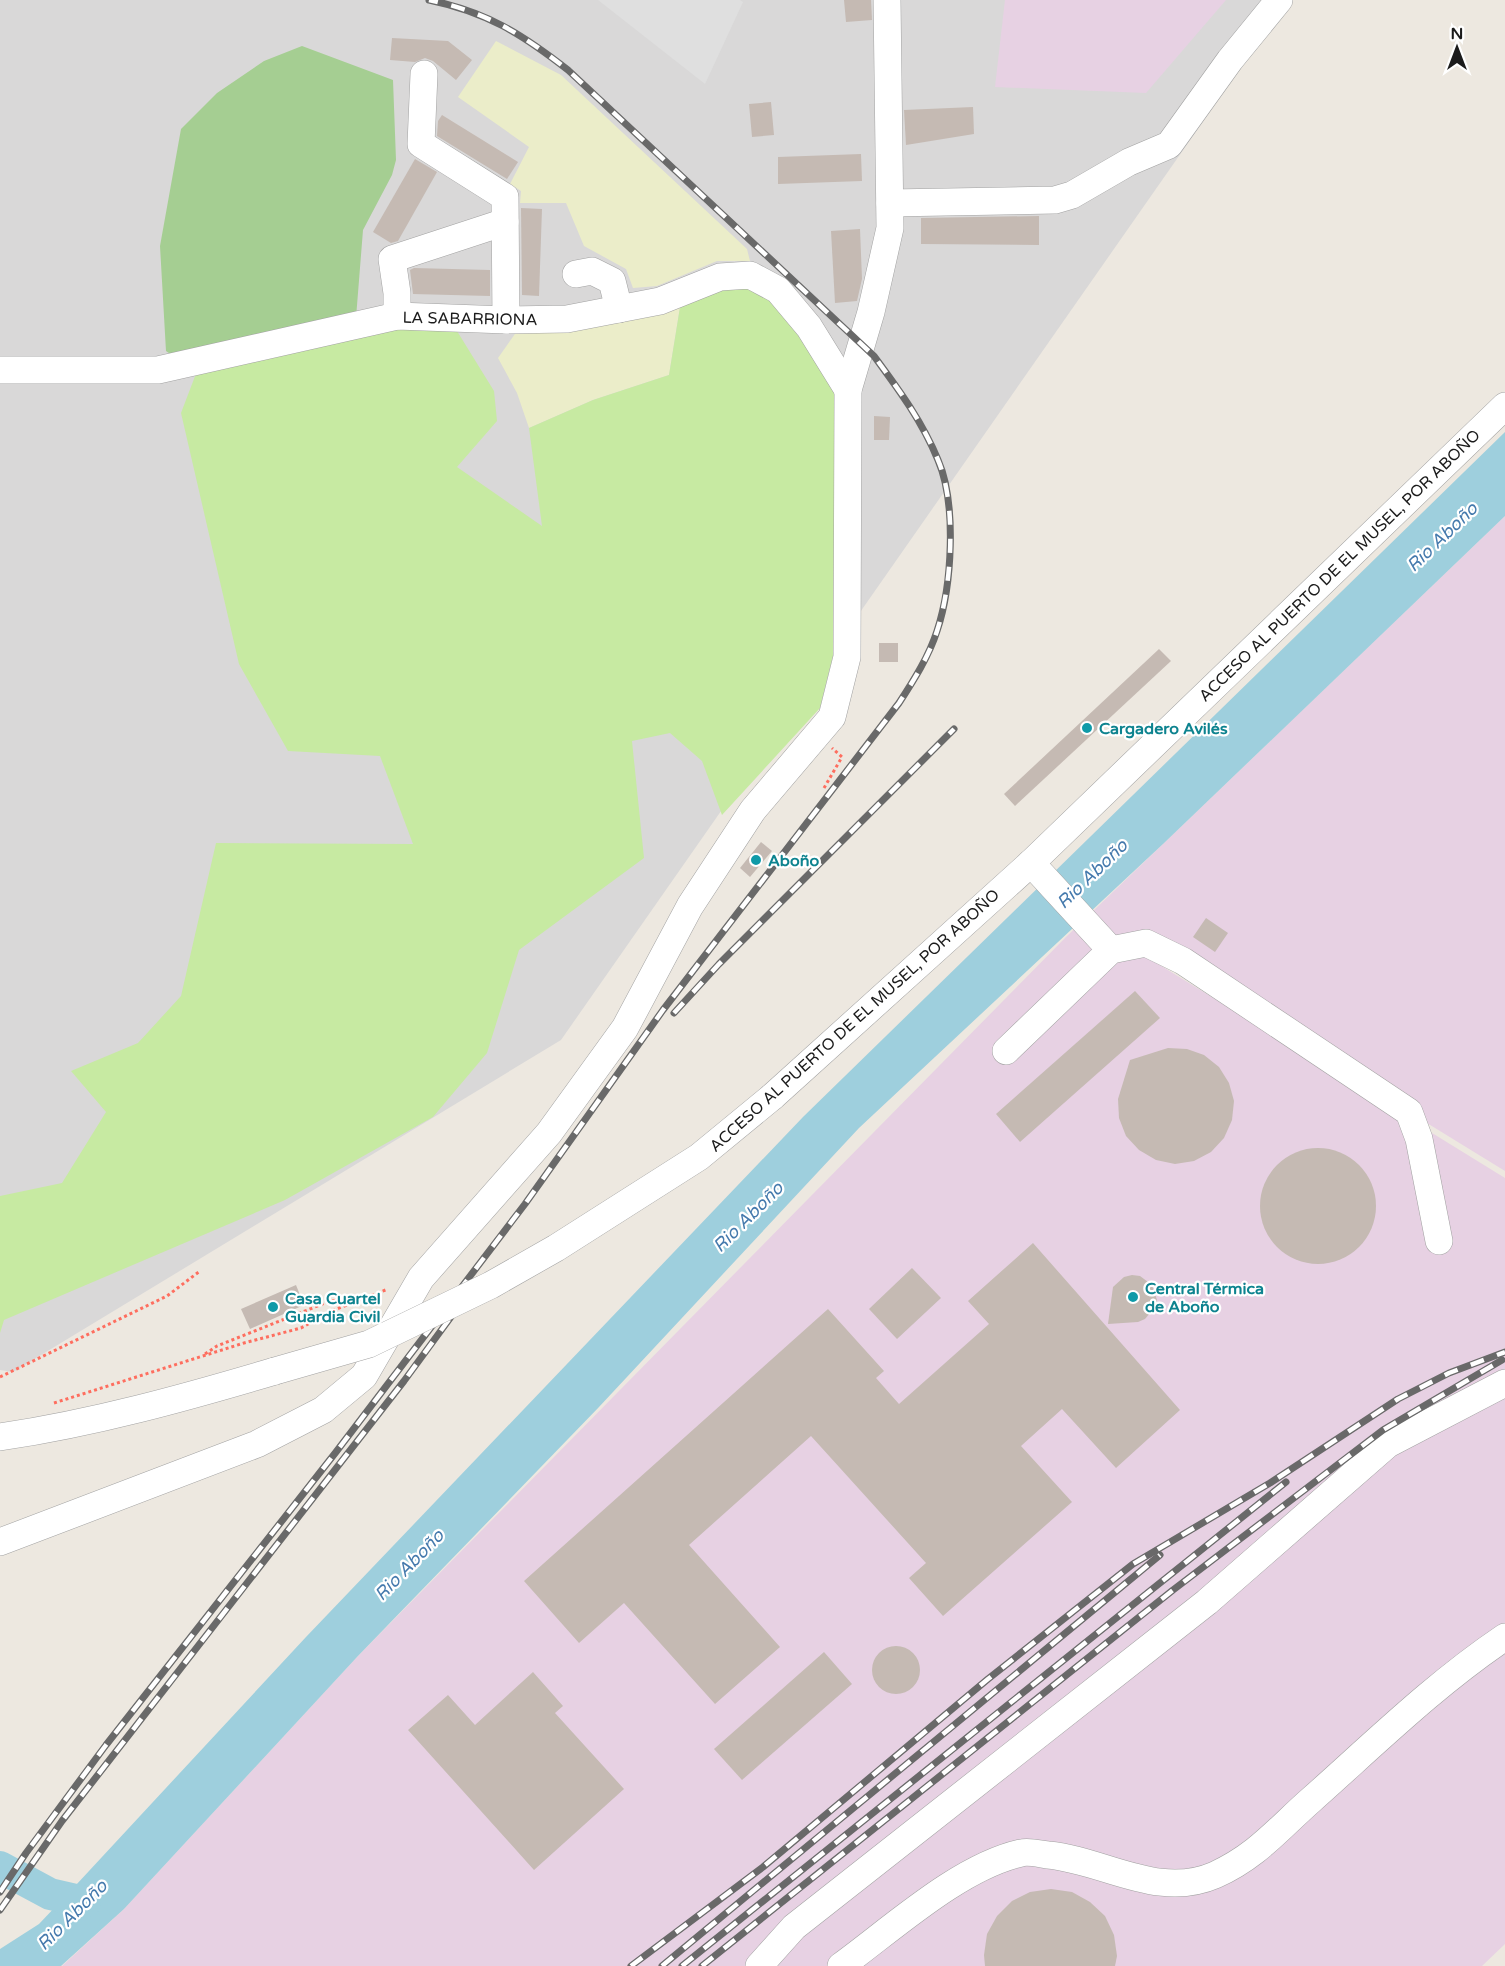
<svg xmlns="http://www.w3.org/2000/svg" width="1505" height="1966" font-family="'Varela Round',sans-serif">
<rect width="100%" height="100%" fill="#ede8e0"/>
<polygon fill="#d9d8d8" points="0,0 1288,0 561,1040 13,1372 0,1370"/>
<g fill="#e7d1e3">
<polygon points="1005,0 1226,0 1146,93 995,87"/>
<polygon points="1505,516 1505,1171 1409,1112 1183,961 1129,946 1505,1178 1505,1944 1482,1966 62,1966 124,1909 357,1657 1066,937"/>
</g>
<g fill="#ebedc9">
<polygon points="496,41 561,75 747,249 750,261 717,261 657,286 633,288 626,269 584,246 566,203 520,203 521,191 510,184 529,147 458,97"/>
<polygon points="681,301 669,375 593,400 529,428 517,393 498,358 517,331"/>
</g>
<polygon fill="#c7eaa2" points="751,283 771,297 836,389 833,656 820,708 722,815 702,761 670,733 632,741 644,858 519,950 487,1053 433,1117 285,1200 4,1320 0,1333 0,1196 62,1183 106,1112 71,1071 138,1043 181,996 216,843 413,844 380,756 288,751 239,664 181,413 197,371 397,328 457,331 494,391 497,421 457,467 542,526 529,428 593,400 669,375 681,301 722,284"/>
<polygon fill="#a5ce92" points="302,46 393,80 396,160 392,175 363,230 356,318 176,358 166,351 160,246 181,129 217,93 264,61"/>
<polygon fill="#dfdfdf" points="598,0 740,0 743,2 705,84"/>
<polygon fill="#9ecfdd" points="1505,432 1505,516 1163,844 859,1128 599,1407 357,1657 124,1909 61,1966 0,1966 0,1949 39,1924 76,1885 306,1637 803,1117"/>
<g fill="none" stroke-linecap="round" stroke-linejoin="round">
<polyline stroke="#9ecfdd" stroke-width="32" points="0,1867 50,1894 85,1902"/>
</g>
<g fill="#c5bab3">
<polygon points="844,0 871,0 872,20 846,22"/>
<polygon points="392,38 448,41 472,60 456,80 433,61 425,58 415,62 390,60"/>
<polygon points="771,102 774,135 752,137 749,104"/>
<polygon points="973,107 974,134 906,145 904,110"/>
<polygon points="442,115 518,162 507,179 437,136 438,121"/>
<polygon points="861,154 862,181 778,184 778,157"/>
<polygon points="415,159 437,172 398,241 391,243 373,232"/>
<polygon points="521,208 542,209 539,296 522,295"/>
<polygon points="1039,216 1039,245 921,244 921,218"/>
<polygon points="860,229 862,279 857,301 835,303 831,231"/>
<polygon points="414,268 490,270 490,296 413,294 410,270"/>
<polygon points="874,416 890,417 889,440 874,440"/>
<rect x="879" y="643" width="19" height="19"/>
<polygon points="1159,649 1171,661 1015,806 1004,794"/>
<polygon points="761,842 772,851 750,877 740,868"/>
<polygon points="1206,918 1228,933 1215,952 1193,937"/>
<polygon points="1135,991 1160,1018 1020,1142 996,1114"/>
<polygon points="1168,1048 1187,1049 1204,1055 1219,1067 1229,1083 1234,1101 1232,1120 1224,1138 1211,1152 1194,1161 1175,1164 1156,1160 1139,1150 1126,1136 1119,1118 1118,1099 1130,1060"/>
<circle cx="1318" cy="1206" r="58"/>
<polygon points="1033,1243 1180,1410 1116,1468 1062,1409 1021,1446 1072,1502 943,1616 909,1578 926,1563 811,1436 689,1545 780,1647 715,1704 624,1603 579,1643 524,1581 828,1309 884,1371 876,1378 899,1404 989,1324 968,1301"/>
<polygon points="912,1268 941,1298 897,1339 869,1309"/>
<polygon points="1132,1275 1140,1276 1152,1285 1157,1300 1155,1307 1145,1319 1138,1322 1108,1324 1113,1287 1124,1277"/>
<polygon points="296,1285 304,1305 250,1329 241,1309"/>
<circle cx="896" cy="1670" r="24"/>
<polygon points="824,1652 852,1684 742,1780 714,1749"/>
<polygon points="533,1672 563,1706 555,1713 624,1789 534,1870 408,1730 448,1695 475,1725"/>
<polygon points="1051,1889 1072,1892 1090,1902 1105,1916 1114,1935 1117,1956 1115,1966 985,1966 984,1955 987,1934 997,1916 1012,1901 1030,1892"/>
</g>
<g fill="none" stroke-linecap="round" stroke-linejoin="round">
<defs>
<g id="minor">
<polyline points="424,74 421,144 505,197 506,320"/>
<polyline points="890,203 1055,200 1072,195 1129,162 1169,145 1230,60 1279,0"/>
<polyline points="576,274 592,271 612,281 619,309"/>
<polyline points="397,316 397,293 392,259 505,222"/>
<polyline points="0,370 158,370 397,316 506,320 567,319 660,301 720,277 750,275 778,290 809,327 848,390"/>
<polyline points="1031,863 1111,950"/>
<polyline points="1006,1051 1111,950 1146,943 1183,961 1409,1112 1419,1139 1439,1241"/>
<polyline points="772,1097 1031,863 1505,406"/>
<path d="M0,1437C94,1423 184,1398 275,1371"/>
<polyline points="0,1542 257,1444 323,1410 364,1376 421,1278 549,1133 625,1028 690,906 753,810 832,717 847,657 848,390 871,312 890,228 887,0"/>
<polyline points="759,1966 794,1927 1207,1602 1388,1444 1505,1383"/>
<path d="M841,1966C892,1929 959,1867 1021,1853C1029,1851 1040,1854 1048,1855C1104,1860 1158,1900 1215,1875C1257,1856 1278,1829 1311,1800C1374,1744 1435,1684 1505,1637"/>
</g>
</defs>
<use href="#minor" stroke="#a2a2a2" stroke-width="28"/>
<g stroke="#fe6e5f" stroke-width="3" stroke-dasharray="3 3" stroke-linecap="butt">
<polyline points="824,788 842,757 832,748"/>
<polyline points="205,1354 217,1346 330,1301 355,1300"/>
<polyline points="0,1377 167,1296 200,1271"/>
<polyline points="54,1403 244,1343 301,1328 329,1312 388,1289"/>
</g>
<use href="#minor" stroke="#fff" stroke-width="27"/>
<defs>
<g id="rail">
<polyline points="674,1013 719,964 954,729"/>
<path d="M0,1892L26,1853L106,1745L336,1452L525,1204L663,1010L899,703C914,680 929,656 937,631C952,586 957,504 938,460C922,421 899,390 874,356L568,70C522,34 487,12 429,0"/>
<polyline points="0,1910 62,1821 404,1381 478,1280"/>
<polyline points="631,1966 763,1867 988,1679 1133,1564 1270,1483 1398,1399 1449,1373 1505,1352"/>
<polyline points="662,1966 1160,1555"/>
<polyline points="682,1966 1286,1482"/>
<polyline points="702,1966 1173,1590 1383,1430 1502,1360"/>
</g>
</defs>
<use href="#rail" stroke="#696969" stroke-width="7"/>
<use href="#rail" stroke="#fff" stroke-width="4.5" stroke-dasharray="14" stroke-linecap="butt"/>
<defs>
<polyline id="minor-bridge" points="275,1371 369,1344 491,1285 556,1248 699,1157 772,1097"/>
</defs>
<use href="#minor-bridge" stroke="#a2a2a2" stroke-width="28" stroke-linecap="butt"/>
<use href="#minor-bridge" stroke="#fff" stroke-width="27"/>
</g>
<g fill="#0f9aa8" stroke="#fff" stroke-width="2">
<circle cx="1087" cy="728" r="6"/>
<circle cx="756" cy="860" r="6"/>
<circle cx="1133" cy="1297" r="6"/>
<circle cx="273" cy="1307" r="6"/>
</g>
<g text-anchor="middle" stroke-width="4.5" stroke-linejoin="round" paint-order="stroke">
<g font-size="16" fill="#1b1b1b" stroke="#fff">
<text transform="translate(470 318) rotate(1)" y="6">LA SABARRIONA</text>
<text transform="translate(1339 565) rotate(-44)" y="6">ACCESO AL PUERTO DE EL MUSEL, POR ABOÑO</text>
<text transform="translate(854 1020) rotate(-42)" y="6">ACCESO AL PUERTO DE EL MUSEL, POR ABOÑO</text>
</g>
<g font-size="16" font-weight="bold" fill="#0d838f" stroke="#fff" text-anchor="start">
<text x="1099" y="734">Cargadero Avilés</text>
<text x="768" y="866">Aboño</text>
<text x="1145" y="1294">Central Térmica<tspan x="1145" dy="18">de Aboño</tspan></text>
<text x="285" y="1304">Casa Cuartel<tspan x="285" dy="18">Guardia Civil</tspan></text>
</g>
<g font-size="18" font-style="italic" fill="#457aad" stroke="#fff">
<text transform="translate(1442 537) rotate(-44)" y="6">Rio Aboño</text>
<text transform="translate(1092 874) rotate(-44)" y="6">Rio Aboño</text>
<text transform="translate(748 1217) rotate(-45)" y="6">Rio Aboño</text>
<text transform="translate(409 1565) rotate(-46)" y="6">Rio Aboño</text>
<text transform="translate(72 1915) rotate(-45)" y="6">Rio Aboño</text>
</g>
</g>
<g transform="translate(1457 48)" stroke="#ffffff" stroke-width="4.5" paint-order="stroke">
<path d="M0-4.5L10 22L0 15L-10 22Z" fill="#1b1b1b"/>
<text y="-9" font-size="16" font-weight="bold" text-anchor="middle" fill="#1b1b1b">N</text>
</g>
</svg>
